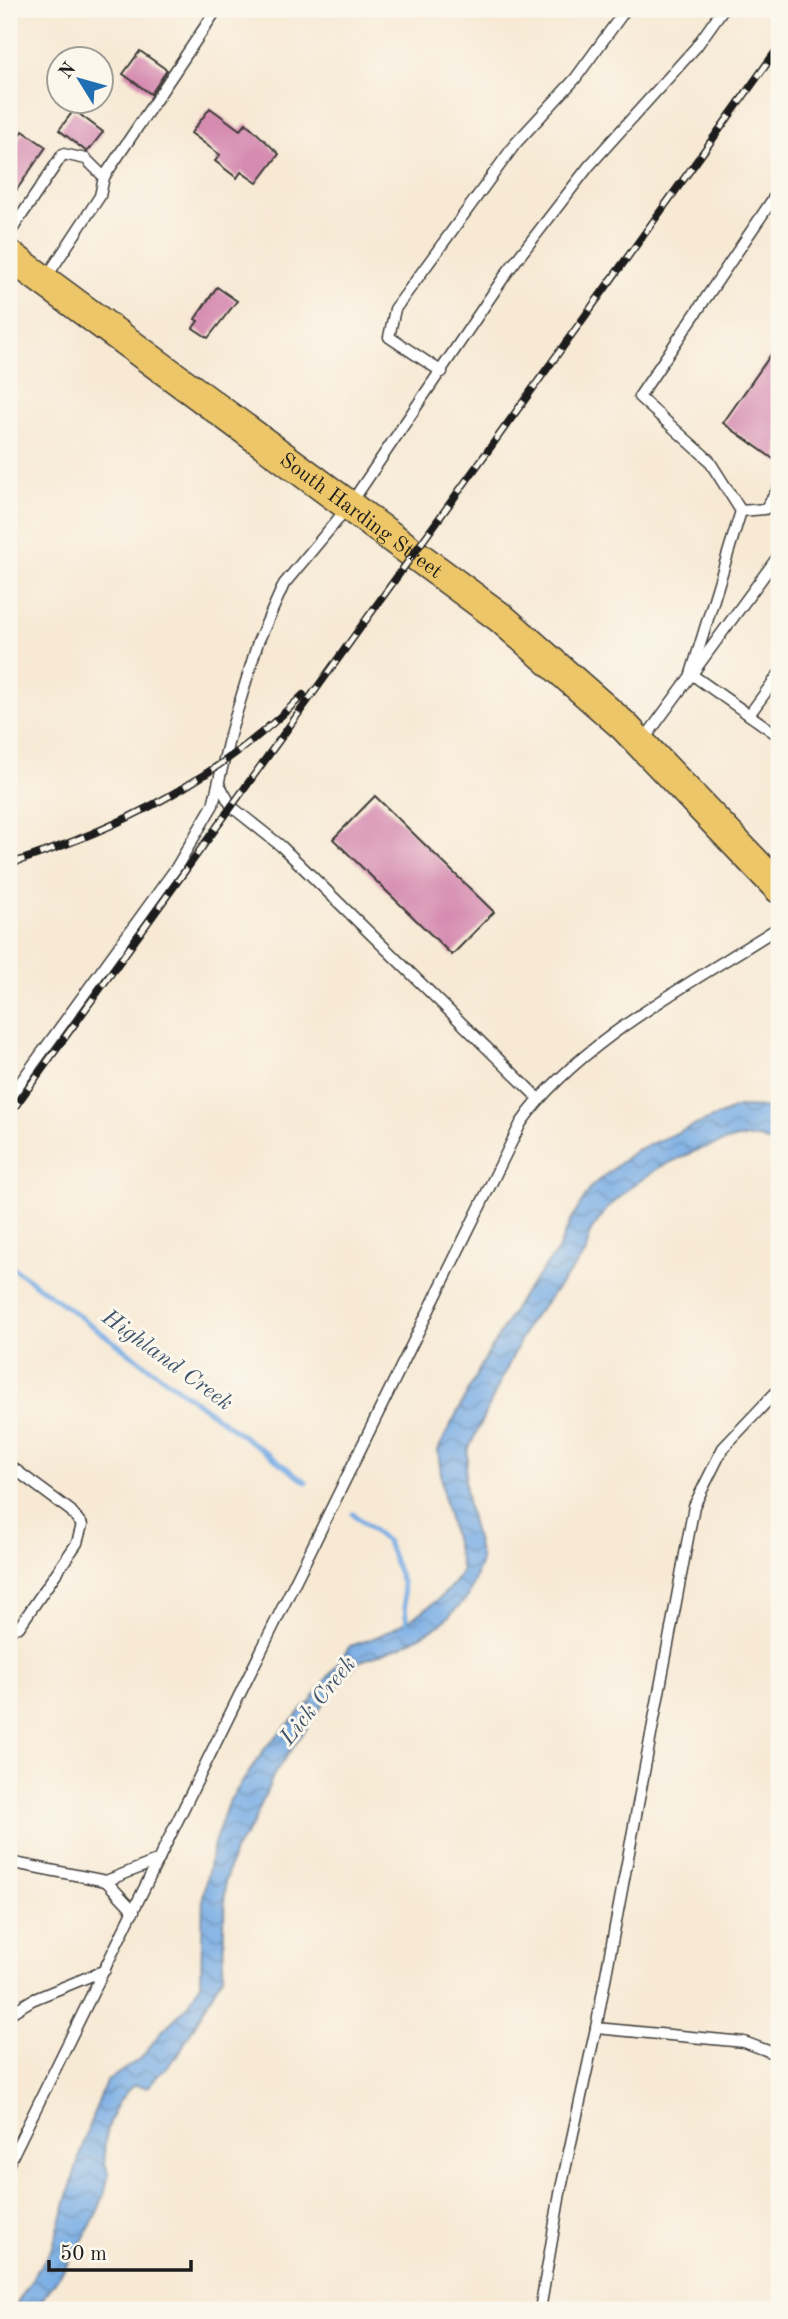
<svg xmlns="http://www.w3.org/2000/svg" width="788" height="2319" font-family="'Old Standard TT',serif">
<defs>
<pattern id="water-waves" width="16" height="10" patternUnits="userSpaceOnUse" patternTransform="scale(1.75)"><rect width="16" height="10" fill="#76abe4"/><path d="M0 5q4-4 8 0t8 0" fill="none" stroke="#608ab8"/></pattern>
</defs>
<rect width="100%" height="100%" fill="#fbf7ec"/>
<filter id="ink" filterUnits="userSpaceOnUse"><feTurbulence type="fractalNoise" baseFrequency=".0143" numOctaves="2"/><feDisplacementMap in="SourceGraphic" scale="14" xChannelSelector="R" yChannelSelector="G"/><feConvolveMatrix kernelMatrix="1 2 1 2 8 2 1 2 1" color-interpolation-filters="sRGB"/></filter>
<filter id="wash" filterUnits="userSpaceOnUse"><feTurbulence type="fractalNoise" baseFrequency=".00686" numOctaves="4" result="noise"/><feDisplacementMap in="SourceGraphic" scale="28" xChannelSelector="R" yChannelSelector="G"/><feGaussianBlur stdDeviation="1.57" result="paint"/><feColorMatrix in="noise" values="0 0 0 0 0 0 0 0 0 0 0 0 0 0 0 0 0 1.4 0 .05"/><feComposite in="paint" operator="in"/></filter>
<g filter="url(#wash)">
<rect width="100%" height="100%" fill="#f7e9d4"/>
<path fill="url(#water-waves)" stroke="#496480" stroke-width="2" d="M738,1107L770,1108L779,1113V1146L759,1138H737L700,1149L660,1167L631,1187L607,1209L591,1231L585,1254L528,1324L468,1450L465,1480L467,1501L481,1561L468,1597L440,1625L402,1646L358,1662L329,1696L274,1774L252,1826L234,1851L225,1881L223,1975L178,2055L147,2087L134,2085C114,2100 101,2138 105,2163C105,2164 108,2171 108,2173C108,2212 57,2279 35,2310H13L53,2246L88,2128L106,2082L142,2057L161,2032L188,2006L201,1981L203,1895L214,1843L228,1803L267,1746L310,1702L350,1646C387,1636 445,1605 462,1570L444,1499L438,1450L482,1364L522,1296L558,1250L571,1220L592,1186L636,1150Z"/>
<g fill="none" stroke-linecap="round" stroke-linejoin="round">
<g stroke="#76abe4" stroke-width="5">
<polyline points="9,1265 306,1482"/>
<polyline points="353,1514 387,1542 402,1582 407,1624"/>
</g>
</g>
<g id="blocks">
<g fill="#d68cb1">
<polygon points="140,51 167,70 151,94 123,74"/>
<polygon points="210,108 240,130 246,123 279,154 257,183 241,172 237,178 215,161 220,155 191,133"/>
<polygon points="74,110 103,132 87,152 59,130"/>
<polygon points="23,131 46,147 9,201 9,153"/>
<polygon points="217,287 237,301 208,338 193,328 198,321 195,319"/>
<polygon points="779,343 779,463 723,423"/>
<polygon points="375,796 494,912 452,955 333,839"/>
</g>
</g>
</g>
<g filter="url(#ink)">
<use href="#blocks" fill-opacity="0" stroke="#3d3b38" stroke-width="2"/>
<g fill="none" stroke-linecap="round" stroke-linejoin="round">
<defs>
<g id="lane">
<polyline points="104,177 217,9"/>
<polyline points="9,234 63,154 86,159 104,177 100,196 46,278"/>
<polyline points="442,372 389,337 395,309 516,143 575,79 626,9"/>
<polyline points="741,511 708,459 639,397 779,190"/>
<polyline points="741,511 691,674 779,736"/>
<polyline points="741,511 765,509 779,488"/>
<polyline points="749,715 779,674"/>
<polyline points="643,741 779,555"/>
<polyline points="219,784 232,807 281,846 538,1098"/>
<polyline points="9,1098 176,868 213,805 231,731 258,642 284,584 349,506 508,271 589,166 696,47 723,9"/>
<polyline points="779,1389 723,1448 694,1506 596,2028 744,2042 779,2055"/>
<polyline points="9,1465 71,1511 82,1525 77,1543 19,1627 9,1629"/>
<polyline points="9,1862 106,1881 159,1860"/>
<polyline points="106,1881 134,1911"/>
<polyline points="9,2014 32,2000 105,1970"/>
<path d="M9,2163L521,1123C577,1042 697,980 779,927"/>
<polyline points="540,2310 560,2193 596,2028"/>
</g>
<g id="primary">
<path id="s1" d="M9,255L501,618L624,726L779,888"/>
</g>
</defs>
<use href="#lane" stroke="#3d3b38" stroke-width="13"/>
<use href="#primary" stroke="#3d3b38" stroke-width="33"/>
<use href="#lane" stroke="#fff" stroke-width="10"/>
<use href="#primary" stroke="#ecc669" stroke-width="30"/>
<defs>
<g id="rail">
<path d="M9,864C120,829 220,778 303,695"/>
<polyline points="9,1115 779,47"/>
</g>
</defs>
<use href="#rail" stroke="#1c1c1c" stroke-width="8"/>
<use href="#rail" stroke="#fbf7ec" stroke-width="5" stroke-dasharray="16" stroke-linecap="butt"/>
</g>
</g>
<g text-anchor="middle" stroke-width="6" stroke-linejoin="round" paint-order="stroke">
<g font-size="21" fill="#1c1c1c" stroke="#fbf7ec">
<text dy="7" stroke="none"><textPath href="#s1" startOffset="438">South Harding Street</textPath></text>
</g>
<g font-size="23" font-style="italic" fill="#40556c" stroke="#fbf7ec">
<text transform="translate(168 1359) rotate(36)" y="8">Highland Creek</text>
<text transform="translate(317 1700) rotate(-51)" y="8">Lick Creek</text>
</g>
</g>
<rect width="788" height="2319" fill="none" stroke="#fbf7ec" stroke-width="35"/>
<g transform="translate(80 80) rotate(307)"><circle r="33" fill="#fbf7ec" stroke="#a29f99" stroke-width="2"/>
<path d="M0-5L12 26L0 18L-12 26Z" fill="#1f6fb2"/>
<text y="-10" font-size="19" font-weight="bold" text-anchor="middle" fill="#1c1c1c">N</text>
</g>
<path d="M49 2260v10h142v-10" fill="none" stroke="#1c1c1c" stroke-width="3.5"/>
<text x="60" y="2260" font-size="21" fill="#1c1c1c" stroke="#fbf7ec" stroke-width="5" paint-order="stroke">50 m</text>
</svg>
